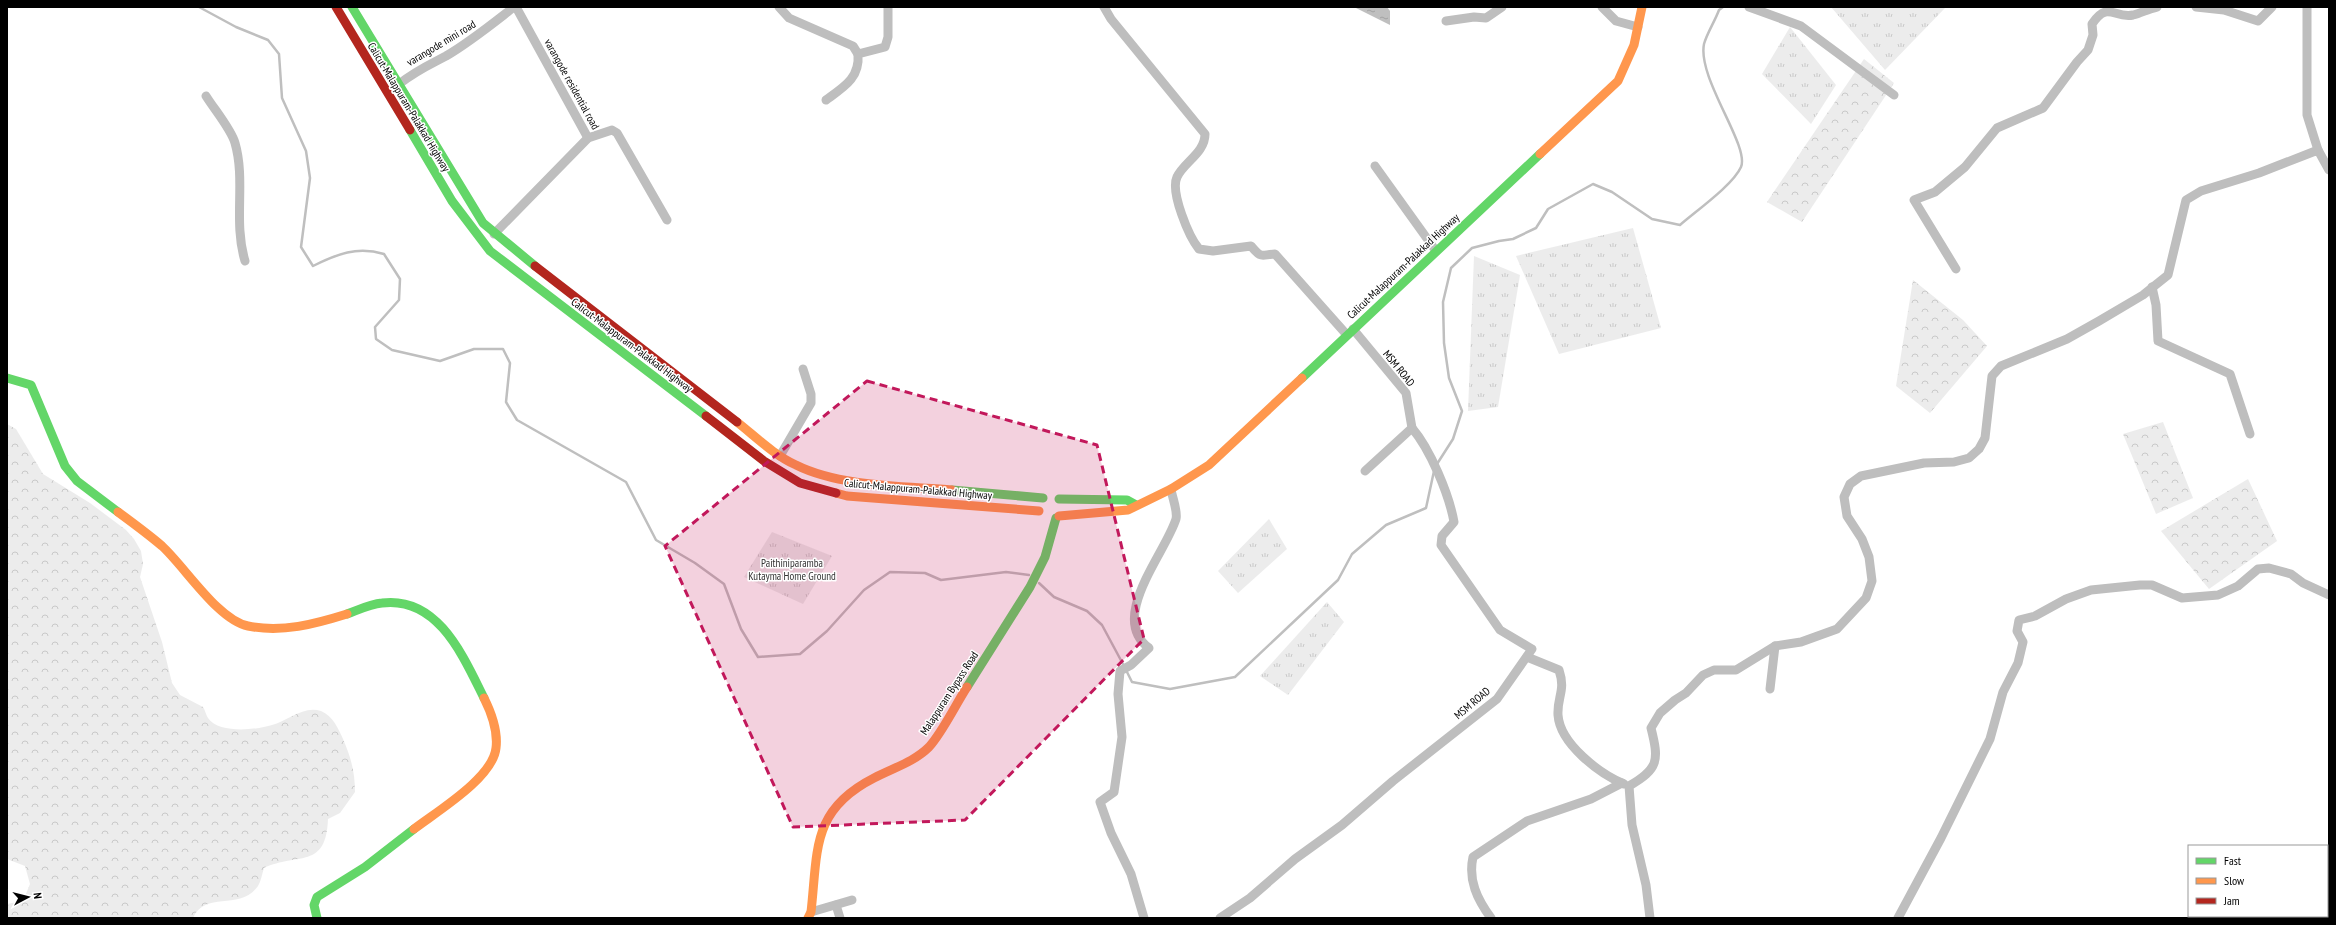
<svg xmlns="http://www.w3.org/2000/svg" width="2336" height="925" font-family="'PT Sans Narrow',sans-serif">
<defs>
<pattern id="grass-tufts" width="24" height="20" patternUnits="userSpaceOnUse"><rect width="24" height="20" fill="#ececec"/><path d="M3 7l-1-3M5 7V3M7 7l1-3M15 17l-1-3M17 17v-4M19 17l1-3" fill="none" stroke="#c9c9c9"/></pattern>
<pattern id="forest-crowns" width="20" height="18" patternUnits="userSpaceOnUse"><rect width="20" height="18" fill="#ececec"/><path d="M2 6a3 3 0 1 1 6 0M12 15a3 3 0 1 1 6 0" fill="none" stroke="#c9c9c9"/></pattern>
<pattern id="water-ripples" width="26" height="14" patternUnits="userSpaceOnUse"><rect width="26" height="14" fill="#bfbfbf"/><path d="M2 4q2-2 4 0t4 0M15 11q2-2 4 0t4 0" fill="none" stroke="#a2a2a2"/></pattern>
</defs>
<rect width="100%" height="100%" fill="#fff"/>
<g fill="url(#grass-tufts)">
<polygon points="1831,7 1946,7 1885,70"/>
<polygon points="1790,27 1836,85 1811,124 1762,74"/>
<polygon points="1633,228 1661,328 1559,354 1516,256"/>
<polygon points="1474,256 1520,275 1498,407 1468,411"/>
<polygon points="1269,519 1287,549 1238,593 1218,571"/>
<polygon points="772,532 832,556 803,604 744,577"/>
<polygon points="1327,602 1344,622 1288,695 1260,676"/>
</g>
<g fill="url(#forest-crowns)">
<polygon points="1864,59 1894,83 1802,222 1767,202"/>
<polygon points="1913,280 1963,320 1987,346 1930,413 1896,386"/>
<polygon points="2163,422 2193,498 2156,514 2123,434"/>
<path d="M7,424L16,429L43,474L90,503L126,530L134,539L141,551L143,564L140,577L162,642L172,683L180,695L203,707C205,710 206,715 208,718C219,734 256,730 272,725C287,721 304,705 321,711C333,716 338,728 343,739C351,757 355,773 355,792L340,813L328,819C326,870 298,852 264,868C262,874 261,881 258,886C240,912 206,890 193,918H7V904L23,901L30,884L25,866L7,859Z"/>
<polygon points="2248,479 2277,541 2209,589 2161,531"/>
</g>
<polygon fill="url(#water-ripples)" points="1354,7 1387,7 1390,11 1390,25"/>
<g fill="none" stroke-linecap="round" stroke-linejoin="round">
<g stroke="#bfbfbf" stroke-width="2.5">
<path d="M199,7L236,27L268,40L279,54L282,98L306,151L310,178L301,247L313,266C337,254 357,246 384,254L400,279L399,300L375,327L376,339L392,350L440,361L474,349H503L510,363L506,402L517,420L626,482L656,540L695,563L724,584L741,629L758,657L800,654L827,631L864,590L890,572L925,573L941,580L1006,572L1029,575"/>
<path d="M1437,464L1453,439L1462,411L1449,378L1444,343L1443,302L1451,268L1472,248L1499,241L1513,239L1536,228L1548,209L1593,184L1612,192L1652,219L1680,225C1696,211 1733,185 1741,167C1750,146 1697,78 1704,44C1707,33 1715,21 1719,10L1723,7"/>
<polyline points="1039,583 1054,597 1087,611 1102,625 1124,666"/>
<polyline points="1126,670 1132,682 1170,689 1235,677 1338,580 1352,554 1386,525 1426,508 1434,471"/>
</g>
<g stroke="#bebebe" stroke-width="9">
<polyline points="516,7 588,138"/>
<polyline points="779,7 789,18 853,46 858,54"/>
<path d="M1104,7L1111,19L1205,134C1205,153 1184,162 1177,177C1170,192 1189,237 1199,249L1213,251L1251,246C1262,259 1260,255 1275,254L1347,335"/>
<polyline points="1602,7 1616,21 1638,27"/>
<polyline points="1749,7 1801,26 1894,95"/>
<polyline points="2196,7 2224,10 2258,21 2272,7"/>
<polyline points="2307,7 2307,115 2318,150"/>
<polyline points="1446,21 1474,17 1486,18 1502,7"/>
<path d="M399,84C417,70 427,66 446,56C470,42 492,24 514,7"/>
<path d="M206,96C214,109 231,129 235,143C246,181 233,221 245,261"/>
<path d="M826,100C844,87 860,78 858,54L885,47L888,37V7"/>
<polyline points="1375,166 1436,251"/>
<polyline points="494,234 588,138 612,130 617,133 667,220"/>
<path d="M1956,269L1914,200L1935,192L1965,167L1997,128L2043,108L2077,62L2088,50L2093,35L2092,24C2108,0 2114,19 2133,15C2141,13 2148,9 2157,7"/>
<polyline points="2152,287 2156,305 2158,341 2230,374 2250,434"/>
<polyline points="1353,329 1406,393 1412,428 1365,471"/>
<polyline points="780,456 811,403 811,394 803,369"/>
<path d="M1527,657L1559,670C1566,691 1557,696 1558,715C1560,744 1600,774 1624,784"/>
<polyline points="1770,689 1775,646"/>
<polyline points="836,905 840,918"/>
<polyline points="811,912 852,900"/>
<path d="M1144,918L1131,874L1111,833L1100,802L1114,792L1122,737L1118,694L1120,671L1131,665L1149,648C1108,618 1165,554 1176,519C1178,511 1172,497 1171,489"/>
<path d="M1220,918L1250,898L1295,859L1342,825L1393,781L1497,699L1532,649L1500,630L1441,545L1442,536L1454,522C1449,494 1430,449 1412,428"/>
<path d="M1491,918C1477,899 1468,880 1473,857L1527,821L1591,799L1622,783"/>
<path d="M1650,918L1646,885L1632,825L1629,786C1659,769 1659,760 1651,728L1660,713L1675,700L1686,693L1703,675L1714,670H1736L1775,646L1801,642L1837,629L1866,598L1872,581L1869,557L1862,539L1847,516L1844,497L1850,484L1861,476L1924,463L1954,462L1969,458L1979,449L1985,438L1992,376L2001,366L2067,339L2099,321L2143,295L2168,275L2186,200L2201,191L2259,173L2318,150L2329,170"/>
<polyline points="1898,918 1941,838 1990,739 2003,692 2018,663 2023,642 2017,631 2019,620 2035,616 2066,599 2091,590 2140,585 2152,585 2182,598 2218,595 2238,586 2258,569 2269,568 2291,574 2303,583 2329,595"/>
</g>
<g stroke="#63d668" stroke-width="9">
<polyline points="352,7 483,223 535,266"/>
<polyline points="410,130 452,201 490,251 706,416"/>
<polyline points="7,378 31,385 65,466 77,481 118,512"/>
<polyline points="1302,378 1540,154"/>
<polyline points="952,490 1043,498"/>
<polyline points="1059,499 1127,500 1136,505"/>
<path d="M347,614C358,610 370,604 382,603C438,596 463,656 484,698"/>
<polyline points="967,687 1030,587 1045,557 1056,518"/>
<polyline points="317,918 314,905 317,897 365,867 414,829"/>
</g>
<g stroke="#ff974d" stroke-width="9">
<polyline points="1540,154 1618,81 1634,45 1642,7"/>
<path d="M737,422C756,437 774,455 796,465C840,487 904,486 952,490"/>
<polyline points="836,493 847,496 1039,511"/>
<path d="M118,512C133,523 148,534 162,546C185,567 218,620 248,626C282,633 315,624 347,614"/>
<polyline points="1059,516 1128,510 1171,489 1209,465 1302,378"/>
<path d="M414,829C436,812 493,778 496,748C498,732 491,712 484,698"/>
<path d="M808,918L811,912C818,850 811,810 874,778C893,768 914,762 929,747C942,733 956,704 967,687"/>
</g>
<g stroke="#b3261e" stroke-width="9">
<polyline points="336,7 410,130"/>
<polyline points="535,266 737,422"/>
<polyline points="706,416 764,461 800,483 836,493"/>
</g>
</g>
<path fill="#c2185b" fill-opacity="0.2" stroke="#c2185b" stroke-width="3" stroke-dasharray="8 5" stroke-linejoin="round" d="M867,381L1097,445L1144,639L965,820L793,827L665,546Z"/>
<g text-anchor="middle" stroke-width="3" stroke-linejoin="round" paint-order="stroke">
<g font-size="11" fill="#000" stroke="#fff">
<text transform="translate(441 43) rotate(-31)" y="4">varangode mini road</text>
<text transform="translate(572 84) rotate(61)" y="4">varangode residential road</text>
<text transform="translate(409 107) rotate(59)" y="4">Calicut-Malappuram-Palakkad Highway</text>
<text transform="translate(1403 266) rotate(-43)" y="4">Calicut-Malappuram-Palakkad Highway</text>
<text transform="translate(632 345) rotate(37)" y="4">Calicut-Malappuram-Palakkad Highway</text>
<text transform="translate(1399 368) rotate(51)" y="4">MSM ROAD</text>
<text transform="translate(918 489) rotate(5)" y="4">Calicut-Malappuram-Palakkad Highway</text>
<text transform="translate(949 693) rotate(-57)" y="4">Malappuram Bypass Road</text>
<text transform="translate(1472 703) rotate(-40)" y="4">MSM ROAD</text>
</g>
<g font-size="11" fill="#333" stroke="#fff">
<text x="792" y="567">Paithiniparamba<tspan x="792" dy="13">Kutayma Home Ground</tspan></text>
</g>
</g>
<rect width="2336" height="925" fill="none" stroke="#000000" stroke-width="16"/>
<rect x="2188" y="845" width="140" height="72" fill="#ffffff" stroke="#999999"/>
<rect x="2196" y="858" width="20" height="6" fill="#63d668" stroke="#999999"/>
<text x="2224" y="865" font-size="12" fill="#000000">Fast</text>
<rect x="2196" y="878" width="20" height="6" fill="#ff974d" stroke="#999999"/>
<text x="2224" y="885" font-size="12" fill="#000000">Slow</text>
<rect x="2196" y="898" width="20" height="6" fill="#b3261e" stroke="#999999"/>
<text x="2224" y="905" font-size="12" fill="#000000">Jam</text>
<g transform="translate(28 897) rotate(83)" stroke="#ffffff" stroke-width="3" paint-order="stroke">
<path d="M0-3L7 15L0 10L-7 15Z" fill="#000000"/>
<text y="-6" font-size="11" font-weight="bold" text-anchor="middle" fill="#000000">N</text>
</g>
</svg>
